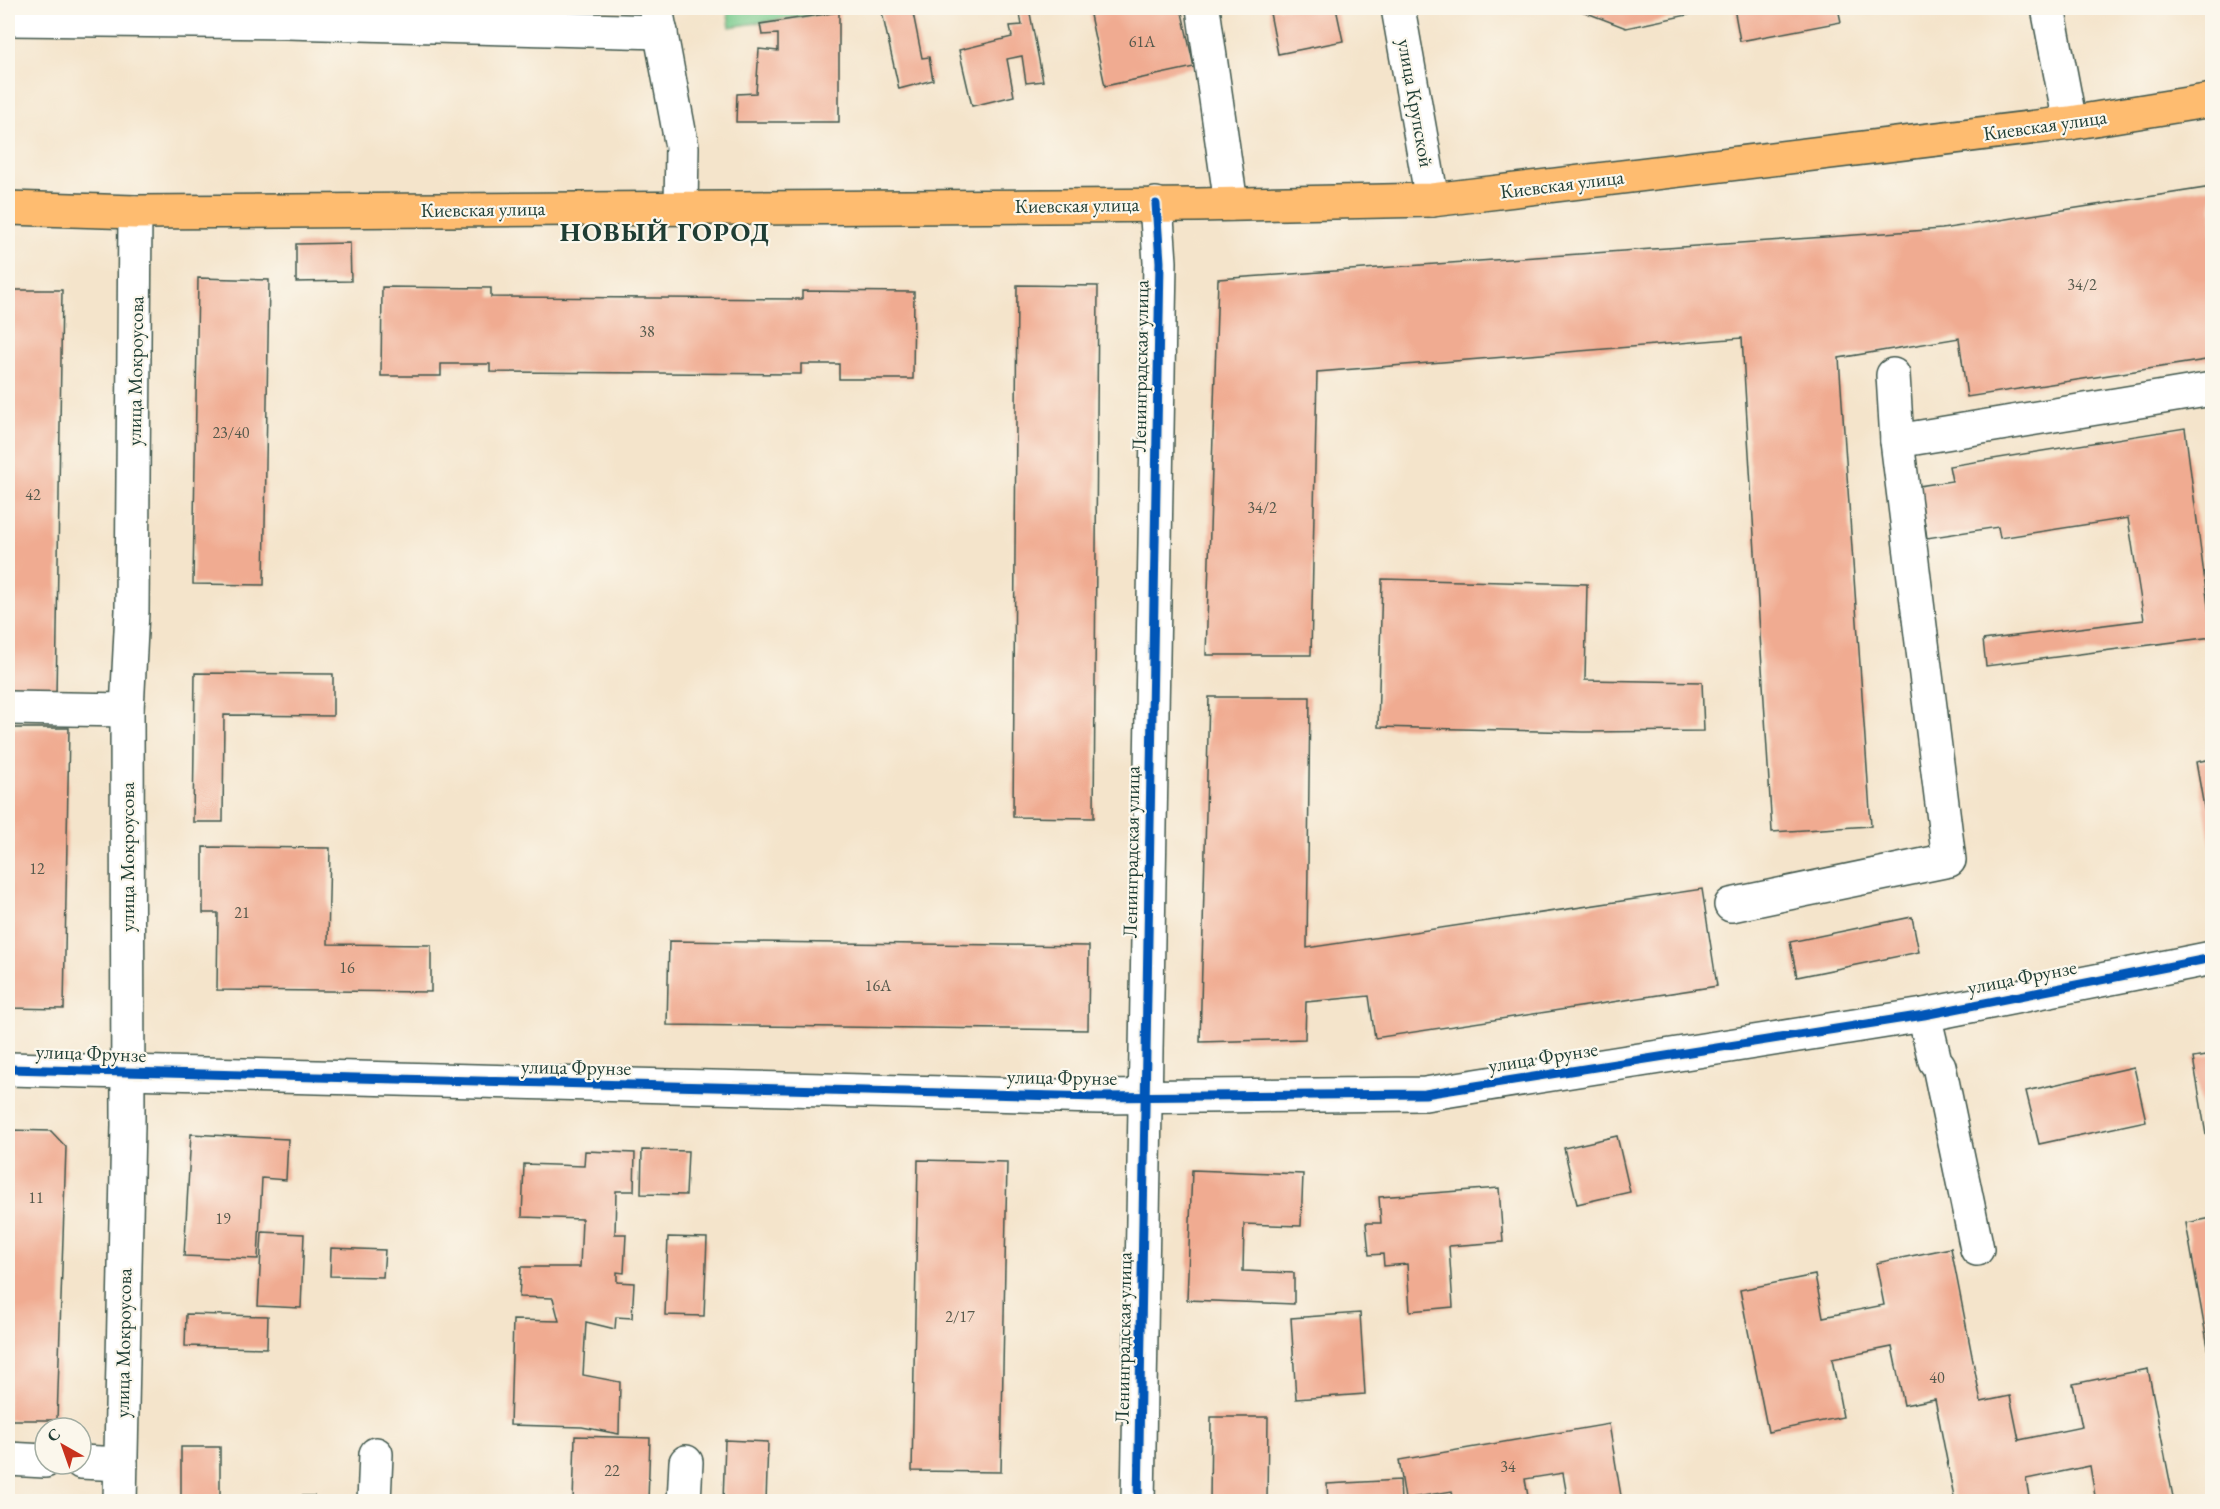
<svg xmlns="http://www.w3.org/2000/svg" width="2220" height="1509" font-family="'EB Garamond',serif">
<rect width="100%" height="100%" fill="#fbf7ec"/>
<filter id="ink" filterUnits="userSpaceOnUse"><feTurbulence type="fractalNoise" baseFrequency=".0167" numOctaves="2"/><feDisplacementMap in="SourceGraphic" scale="12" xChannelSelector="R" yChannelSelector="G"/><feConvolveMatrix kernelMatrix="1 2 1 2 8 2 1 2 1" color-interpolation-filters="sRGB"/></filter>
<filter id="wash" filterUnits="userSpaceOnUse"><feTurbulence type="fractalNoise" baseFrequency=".008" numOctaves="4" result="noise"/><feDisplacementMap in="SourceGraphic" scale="24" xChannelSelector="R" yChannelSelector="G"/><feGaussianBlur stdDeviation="1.35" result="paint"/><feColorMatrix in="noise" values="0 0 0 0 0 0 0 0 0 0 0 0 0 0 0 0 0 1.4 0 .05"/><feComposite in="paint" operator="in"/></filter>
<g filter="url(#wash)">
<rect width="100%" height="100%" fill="#f4e4cb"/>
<polygon fill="#79cb8d" stroke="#4c8460" stroke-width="1.5" points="727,8 858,8 730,27"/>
<g id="blocks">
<g fill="#f0ab91">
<rect x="441" y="8" width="117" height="3"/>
<polygon points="881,8 912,8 922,58 929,57 933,80 899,89"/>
<polygon points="1019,8 1029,8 1043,81 1026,83 1022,56 1007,59 1014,96 972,106 959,50 1012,37 1010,26 1022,25"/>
<polygon points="1123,8 1181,8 1194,67 1105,86 1090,15"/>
<polygon points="1269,8 1336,8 1343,41 1278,54"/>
<polygon points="1574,8 1691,8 1692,14 1626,28"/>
<polygon points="1734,8 1838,8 1841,22 1740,41"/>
<polygon points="839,12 839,122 736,122 737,94 756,93 759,49 778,51 778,34 762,35 760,24"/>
<polygon points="2212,187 2212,359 1967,397 1959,338 1839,358 1871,826 1772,832 1742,338 1317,372 1311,655 1206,655 1218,279 1942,229"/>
<polygon points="350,243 351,281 296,282 296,244"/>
<polygon points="198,278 269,280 264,585 193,584"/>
<polygon points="1017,285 1098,286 1094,818 1013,817"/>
<polygon points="382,287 491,288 491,297 802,299 802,291 914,292 913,379 839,379 839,364 801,364 801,374 490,372 490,364 441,364 441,376 381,376"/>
<polygon points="8,290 62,290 56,698 8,697"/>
<polygon points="2185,428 2212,637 1986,666 1983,640 2144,620 2128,518 2000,538 1998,527 1927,538 1919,486 1952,481 1949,466"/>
<polygon points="1382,579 1587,584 1585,680 1702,682 1704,731 1583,732 1378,727"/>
<polygon points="195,673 333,674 333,716 224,715 223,822 193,822"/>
<polygon points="1209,697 1310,697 1307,948 1702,889 1717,986 1375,1038 1369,996 1306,1002 1305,1039 1200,1042"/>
<polygon points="8,728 69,728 64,1009 8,1008"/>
<polygon points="2212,759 2212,847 2211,847 2196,762"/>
<polygon points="203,847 330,848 328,944 431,945 431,992 217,990 218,913 203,913"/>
<polygon points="1912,917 1919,952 1797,977 1790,942"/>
<polygon points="669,941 1089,946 1088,1030 667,1025"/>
<polygon points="2212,1055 2212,1134 2206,1135 2193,1058"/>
<polygon points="2134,1067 2146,1121 2039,1144 2026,1091"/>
<polygon points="8,1130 51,1131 66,1147 57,1420 8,1420"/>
<polygon points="191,1134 288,1139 286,1180 262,1178 258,1259 184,1256"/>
<polygon points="1617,1136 1630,1192 1577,1204 1564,1148"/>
<polygon points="642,1150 688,1151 686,1195 641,1194"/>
<polygon points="585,1151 635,1153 634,1191 616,1191 615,1234 626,1234 624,1273 617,1272 617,1282 634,1283 632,1318 616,1317 615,1329 586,1322 583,1375 620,1382 619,1434 582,1427 510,1425 513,1320 559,1321 553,1298 519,1297 521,1267 580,1267 582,1219 522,1217 524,1164 584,1166"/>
<polygon points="918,1160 1007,1162 1001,1472 912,1471"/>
<polygon points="1192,1170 1303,1174 1301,1226 1244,1224 1243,1271 1294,1273 1294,1304 1187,1300"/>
<polygon points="1499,1188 1503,1242 1449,1246 1453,1307 1410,1311 1407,1264 1384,1266 1383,1254 1369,1255 1366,1223 1381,1223 1379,1197"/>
<polygon points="2212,1218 2212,1364 2211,1364 2186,1223"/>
<polygon points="262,1232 304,1234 301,1308 258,1306"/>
<polygon points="668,1237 707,1238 704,1316 665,1315"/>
<polygon points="331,1248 385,1250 383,1277 330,1276"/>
<polygon points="1951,1248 1981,1402 2010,1396 2019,1440 2082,1427 2073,1384 2148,1369 2174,1502 2096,1502 2090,1466 2026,1479 2030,1502 1955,1502 1935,1399 1904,1405 1892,1347 1832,1359 1843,1417 1768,1432 1740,1290 1815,1275 1823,1317 1884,1305 1876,1263"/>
<polygon points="1360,1313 1365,1394 1296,1399 1291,1318"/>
<polygon points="186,1314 268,1316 267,1348 185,1346"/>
<polygon points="1211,1417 1268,1417 1267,1502 1210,1502"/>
<polygon points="1609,1424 1622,1502 1568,1502 1563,1473 1525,1479 1529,1502 1454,1502 1452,1491 1405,1499 1399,1460"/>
<polygon points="575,1436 650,1438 648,1502 573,1502"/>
<polygon points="725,1440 768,1442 766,1502 723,1502"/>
<rect x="181" y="1447" width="39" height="55"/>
<polygon points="1400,1480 1401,1502 1328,1502 1327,1484"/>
<rect x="272" y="1496" width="42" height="6"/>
</g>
</g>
</g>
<g filter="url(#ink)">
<use href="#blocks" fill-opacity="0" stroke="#3f564b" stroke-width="1.5"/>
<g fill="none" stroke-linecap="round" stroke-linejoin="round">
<defs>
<g id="minor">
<polyline points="656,8 682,147 681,207"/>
<polyline points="1203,8 1231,204"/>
<polyline points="1398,8 1432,200"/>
<polyline points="2048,8 2070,123"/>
<polyline points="8,19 286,22 661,32"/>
<polyline points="1897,441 2212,389"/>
<polyline points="8,708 127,710"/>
<polyline points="1731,905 1949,860 1897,441 1893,375"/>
<polyline points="1924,1015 1935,1061 1939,1066 1977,1249"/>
<polyline points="8,1069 1099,1097 1425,1094 1924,1015 2212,958"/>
<polyline points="8,1459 45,1461"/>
<polyline points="81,1462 121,1464"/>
<polyline points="120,1502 128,1125 127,710 132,611 135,212"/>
<polyline points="374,1502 376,1454"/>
<polyline points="684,1502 686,1462"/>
<polyline points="1138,1502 1160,262 1156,204"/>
</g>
<polyline id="major" points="8,208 135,212 1198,205 1432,200 2070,123 2212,100"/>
</defs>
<use href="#minor" stroke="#3f564b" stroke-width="36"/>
<use href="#major" stroke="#3f564b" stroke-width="36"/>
<use href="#minor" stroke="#fff" stroke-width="33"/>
<use href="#major" stroke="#febc70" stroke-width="33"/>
<defs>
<g id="cycleway">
<polyline points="8,1069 1099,1097 1425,1094 1924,1015 2212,958"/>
<polyline points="1138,1502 1160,262 1156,204"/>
</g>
</defs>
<use href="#cycleway" stroke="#fbf7ec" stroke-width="13"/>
<use href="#cycleway" stroke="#0057b8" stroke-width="9"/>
</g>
</g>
<g text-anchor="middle" stroke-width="4.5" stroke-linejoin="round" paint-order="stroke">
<g font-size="16" fill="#53584b">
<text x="1142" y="47">61А</text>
<text x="2082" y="290">34/2</text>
<text x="647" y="337">38</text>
<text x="231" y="438">23/40</text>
<text x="33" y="500">42</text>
<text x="1262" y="513">34/2</text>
<text x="37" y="874">12</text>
<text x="242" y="918">21</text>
<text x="347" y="973">16</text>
<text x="878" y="991">16А</text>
<text x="36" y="1203">11</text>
<text x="223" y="1224">19</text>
<text x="960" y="1322">2/17</text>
<text x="1937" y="1383">40</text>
<text x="1508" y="1472">34</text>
<text x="612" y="1476">22</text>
</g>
<g font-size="20" fill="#1f3d34" stroke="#fbf7ec">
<text transform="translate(1416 103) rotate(80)" y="7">улица Крупской</text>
<text transform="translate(2045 125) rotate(-8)" y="7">Киевская улица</text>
<text transform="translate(1562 184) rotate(-7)" y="7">Киевская улица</text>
<text transform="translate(1077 205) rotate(-1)" y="7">Киевская улица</text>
<text transform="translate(483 209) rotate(-1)" y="7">Киевская улица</text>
<text transform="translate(1140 366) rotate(-89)" y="7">Ленинградская улица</text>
<text transform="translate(135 371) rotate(-89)" y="7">улица Мокроусова</text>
<text transform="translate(1131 852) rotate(-89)" y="7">Ленинградская улица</text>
<text transform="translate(127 857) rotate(-90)" y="7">улица Мокроусова</text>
<text transform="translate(2022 977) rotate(-11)" y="7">улица Фрунзе</text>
<text transform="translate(91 1053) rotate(2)" y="7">улица Фрунзе</text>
<text transform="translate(1543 1057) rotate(-9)" y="7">улица Фрунзе</text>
<text transform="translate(576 1067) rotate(1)" y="7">улица Фрунзе</text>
<text transform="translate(1062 1077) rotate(1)" y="7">улица Фрунзе</text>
<text transform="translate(1123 1338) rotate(-89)" y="7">Ленинградская улица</text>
<text transform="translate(123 1343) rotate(-89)" y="7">улица Мокроусова</text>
</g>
<g font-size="26" font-weight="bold" letter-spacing="1.5" fill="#1f3d34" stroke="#fbf7ec">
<text x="665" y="241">НОВЫЙ ГОРОД</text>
</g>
</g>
<rect width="2220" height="1509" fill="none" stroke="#fbf7ec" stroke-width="30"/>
<g transform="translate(63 1446) rotate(320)"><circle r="28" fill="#fbf7ec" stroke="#a3ada2" stroke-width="1.5"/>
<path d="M0-4.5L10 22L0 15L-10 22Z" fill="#c8321e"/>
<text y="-9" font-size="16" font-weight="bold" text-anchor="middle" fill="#1f3d34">С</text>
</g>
</svg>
